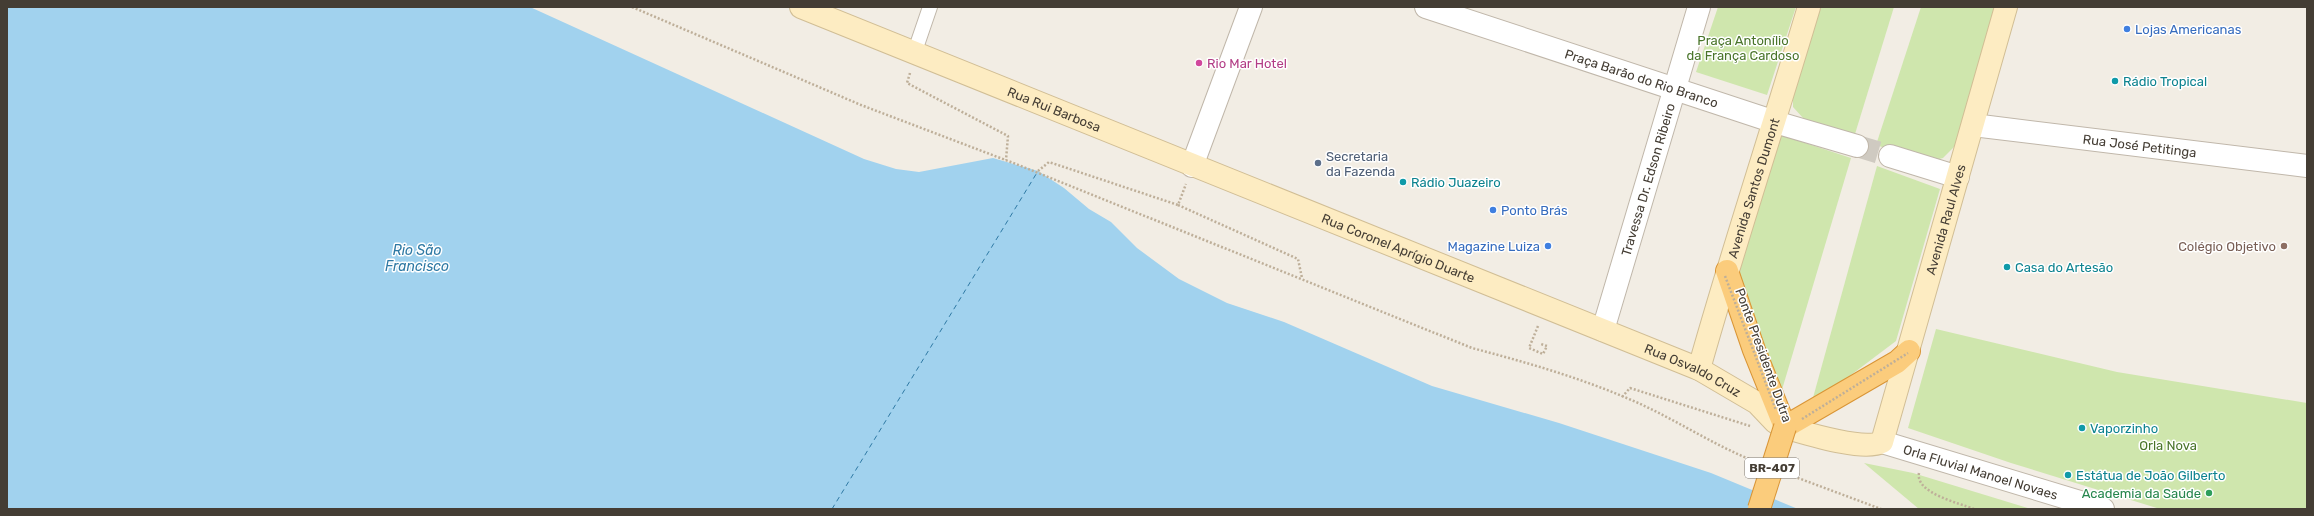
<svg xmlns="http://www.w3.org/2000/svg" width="2314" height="516" font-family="Rubik,sans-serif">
<rect width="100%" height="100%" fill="#f2ede4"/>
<g fill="#cfe6ad">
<polygon points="1718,7 1796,7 1767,95 1696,72"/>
<polygon points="1817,7 1894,7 1855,134 1804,119 1793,107 1793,88"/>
<polygon points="1921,7 1997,7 1957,144 1943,158 1928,162 1876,145"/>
<polygon points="1778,134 1851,158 1781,393 1736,276"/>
<polygon points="1877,166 1940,189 1896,341 1811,405"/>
<polygon points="1936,329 2117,372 2307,403 2307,509 2160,509 2011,463 1908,428"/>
<polygon points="1864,463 1913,473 2031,509 1919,509"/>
</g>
<polygon fill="#a1d2ee" points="7,7 530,7 864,159 896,169 919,172 993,158 1038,171 1064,188 1089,209 1111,222 1137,248 1179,279 1227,303 1284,322 1432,386 1559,423 1711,473 1798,509 7,509"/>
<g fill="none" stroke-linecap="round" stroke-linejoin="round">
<polyline stroke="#2e79a4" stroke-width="1" stroke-dasharray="5 4" stroke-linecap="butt" points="832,509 1038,171"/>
<polyline stroke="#cfcac1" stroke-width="22" stroke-dasharray="22 11" stroke-linecap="butt" points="1857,146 1890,156"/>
<defs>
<polyline id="pedestrian" points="917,45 930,7"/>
<g id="tertiary">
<path id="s1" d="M1426,7L1775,122L1857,146"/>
<path id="s2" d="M1973,125L2307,166"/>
<polyline points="1890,156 1958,177"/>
<polyline points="1192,166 1251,7"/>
<path id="s3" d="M1603,330L1699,7"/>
<path id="s4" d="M1882,442L2103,509"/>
</g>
<g id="secondary">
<path id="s5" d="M801,7L1699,369L1757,403L1775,422"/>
<path id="s6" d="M1699,369C1733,248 1773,128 1809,7"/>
<path id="s7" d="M1780,426C1803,432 1862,452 1882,442L2006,7"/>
</g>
<polyline id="trunk" points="1727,271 1754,350 1785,427 1897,362 1909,351"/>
</defs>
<use href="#pedestrian" stroke="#c0b7aa" stroke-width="16"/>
<use href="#tertiary" stroke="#c0b7aa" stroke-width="24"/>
<use href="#secondary" stroke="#d1be95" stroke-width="24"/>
<use href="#trunk" stroke="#d99536" stroke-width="24"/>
<g stroke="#beaf99" stroke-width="2.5" stroke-dasharray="2 2" stroke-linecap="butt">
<path d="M632,7L861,105L1016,164L1472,348C1525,362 1578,377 1629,399C1672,417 1711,444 1754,461"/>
<polyline points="910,73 907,83 1008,136 1006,160"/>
<polyline points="1038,171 1049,162 1178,205 1186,184"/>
<polyline points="1178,205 1298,259 1302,278"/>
<polyline points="1538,326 1529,348 1543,354 1547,346 1541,344"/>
<polyline points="1622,397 1630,388 1750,426"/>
<path d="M1919,473C1915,493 1959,503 1974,509"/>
<polyline points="1790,475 1881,509"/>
</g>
<use href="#pedestrian" stroke="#fff" stroke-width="14"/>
<use href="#tertiary" stroke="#fff" stroke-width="22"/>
<use href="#secondary" stroke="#fdecc2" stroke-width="22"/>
<use href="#trunk" stroke="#fbcc7c" stroke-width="22"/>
<defs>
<polyline id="trunk-bridge" points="1759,509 1785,427"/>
</defs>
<use href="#trunk-bridge" stroke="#d99536" stroke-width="24" stroke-linecap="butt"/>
<g stroke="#beaf99" stroke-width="2.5" stroke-dasharray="2 2" stroke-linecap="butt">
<polyline points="1725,276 1776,410"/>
<polyline points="1802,419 1908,353"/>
</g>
<use href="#trunk-bridge" stroke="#fbcc7c" stroke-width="22"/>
</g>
<g fill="#3f7fe0" stroke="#fff" stroke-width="1.5">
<circle cx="2127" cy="29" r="4"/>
<circle cx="1493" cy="210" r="4"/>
<circle cx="1548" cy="246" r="4"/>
</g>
<circle fill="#d1479c" stroke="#fff" stroke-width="1.5" cx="1199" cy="63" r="4"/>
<g fill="#0f9aa8" stroke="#fff" stroke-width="1.5">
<circle cx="2115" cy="81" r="4"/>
<circle cx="1403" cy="182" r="4"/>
<circle cx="2007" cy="267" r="4"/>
<circle cx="2082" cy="428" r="4"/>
<circle cx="2068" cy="475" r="4"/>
</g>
<circle fill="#5c6f8a" stroke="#fff" stroke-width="1.5" cx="1318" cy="163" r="4"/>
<circle fill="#8d6e63" stroke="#fff" stroke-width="1.5" cx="2284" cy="246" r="4"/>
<circle fill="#2e9e5b" stroke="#fff" stroke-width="1.5" cx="2209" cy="493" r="4"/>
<g text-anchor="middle" stroke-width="3" stroke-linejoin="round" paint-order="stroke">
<rect fill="#fff" stroke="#7c7771" stroke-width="1" x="1745" y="458" width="54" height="20" rx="3"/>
<g font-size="12" font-weight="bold" fill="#443d34">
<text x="1772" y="472">BR-407</text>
</g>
<g font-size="13" fill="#366cbe" stroke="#fff" text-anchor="start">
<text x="2135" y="34">Lojas Americanas</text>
<text x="1501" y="215">Ponto Brás</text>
<text x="1540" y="251" text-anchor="end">Magazine Luiza</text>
</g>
<g font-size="13" fill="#497429" stroke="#fff">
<text x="1743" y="45">Praça Antonílio<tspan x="1743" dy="15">da França Cardoso</tspan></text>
<text x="2168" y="450">Orla Nova</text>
</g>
<g font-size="13" fill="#b23c85" stroke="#fff" text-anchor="start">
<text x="1207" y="68">Rio Mar Hotel</text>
</g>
<g font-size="13" fill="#443d34" stroke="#fff">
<text dy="5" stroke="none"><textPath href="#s1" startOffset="227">Praça Barão do Rio Branco</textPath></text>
<text dy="5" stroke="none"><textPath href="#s5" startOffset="273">Rua Rui Barbosa</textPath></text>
<text dy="5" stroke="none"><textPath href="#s2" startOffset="168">Rua José Petitinga</textPath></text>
<text dy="5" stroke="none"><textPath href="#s3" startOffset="157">Travessa Dr. Edson Ribeiro</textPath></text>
<text dy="5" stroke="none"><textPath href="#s6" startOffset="189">Avenida Santos Dumont</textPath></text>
<text dy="5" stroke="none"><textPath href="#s7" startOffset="336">Avenida Raul Alves</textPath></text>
<text dy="5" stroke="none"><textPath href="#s5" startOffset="644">Rua Coronel Aprígio Duarte</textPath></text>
<text transform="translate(1764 355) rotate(70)" y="5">Ponte Presidente Dutra</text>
<text dy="5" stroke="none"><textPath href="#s5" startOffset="963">Rua Osvaldo Cruz</textPath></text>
<text dy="5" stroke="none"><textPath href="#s4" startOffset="103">Orla Fluvial Manoel Novaes</textPath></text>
</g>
<g font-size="13" fill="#0d838f" stroke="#fff" text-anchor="start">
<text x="2123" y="86">Rádio Tropical</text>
<text x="1411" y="187">Rádio Juazeiro</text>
<text x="2015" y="272">Casa do Artesão</text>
<text x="2090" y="433">Vaporzinho</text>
<text x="2076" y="480">Estátua de João Gilberto</text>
</g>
<g font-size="13" fill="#4e5e75" stroke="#fff" text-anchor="start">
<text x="1326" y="161">Secretaria<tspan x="1326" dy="15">da Fazenda</tspan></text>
</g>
<g font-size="13" fill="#785e54" stroke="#fff" text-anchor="end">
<text x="2276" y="251">Colégio Objetivo</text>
</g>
<g font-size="13" fill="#27864d" stroke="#fff" text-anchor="end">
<text x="2201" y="498">Academia da Saúde</text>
</g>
<g font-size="14" font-style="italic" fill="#2e79a4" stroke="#fff">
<text x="417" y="255">Rio São<tspan x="417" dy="16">Francisco</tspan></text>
</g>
</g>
<rect width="2314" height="516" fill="none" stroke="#443d34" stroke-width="16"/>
</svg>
